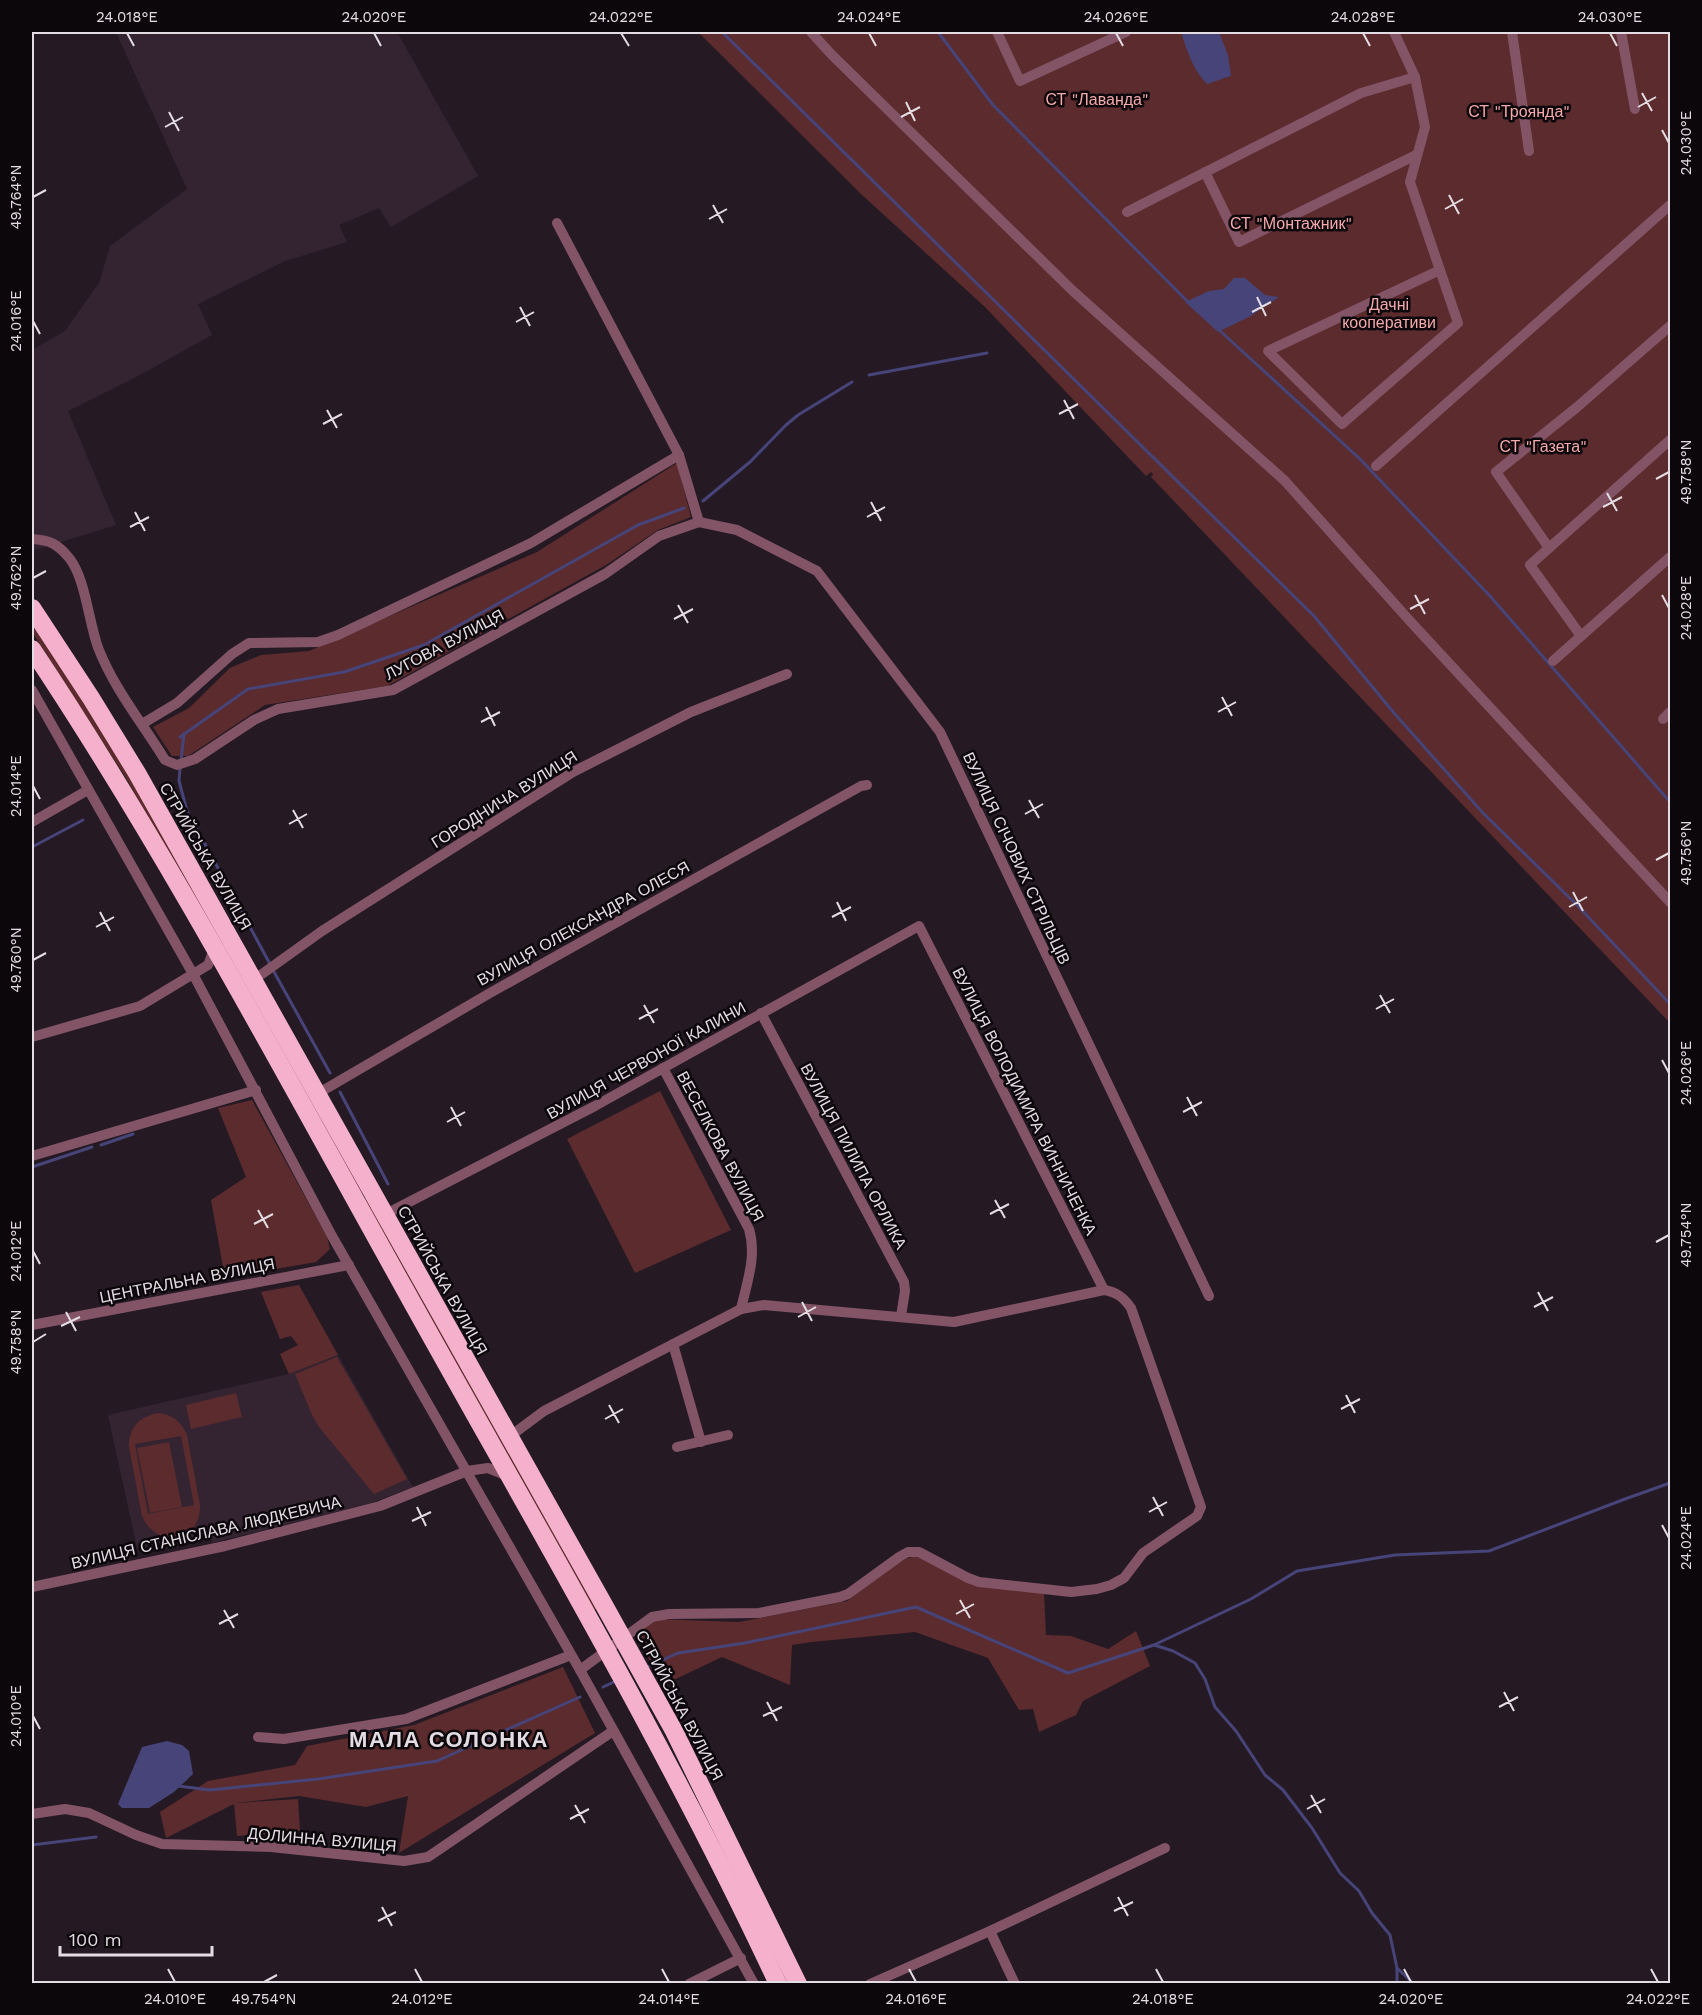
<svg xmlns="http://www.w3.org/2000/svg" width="1702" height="2015" font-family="'Work Sans',sans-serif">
<rect width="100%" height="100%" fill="#251a24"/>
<g fill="#342432">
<polygon points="116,32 397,32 478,176 391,227 379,208 339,225 347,242 285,261 198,304 212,335 138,376 68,411 116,525 32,551 32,350 65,331 99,283 110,246 187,189"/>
<polygon points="338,1355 413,1487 371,1503 212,1543 210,1533 137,1548 108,1415 289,1374"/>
</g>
<g fill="#5b2b2d" fill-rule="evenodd">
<polygon points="698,32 1670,32 1670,1023 1151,477 1153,474 1151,472 1146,476 985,307 861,194"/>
<polygon points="677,463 691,517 658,530 606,565 387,686 265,705 188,756 172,756 153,727 189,708 230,668 261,655 309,651 537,552"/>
<polygon points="36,627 132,775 363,1191 359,1194 126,778 32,632"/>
<polygon points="660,1091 731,1230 635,1273 567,1139"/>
<polygon points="252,1100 327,1237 330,1249 316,1262 225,1278 211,1200 246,1177 218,1108"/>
<polygon points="366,1198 597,1608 593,1611 363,1200"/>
<polygon points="299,1285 338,1355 289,1374 280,1354 298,1345 291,1336 280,1339 261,1292"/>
<polygon points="337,1357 407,1479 374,1494 319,1427 312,1415 295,1374"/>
<polygon points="236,1393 242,1417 191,1429 186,1405"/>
<path d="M158,1413C173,1415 181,1421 187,1435L200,1505C201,1543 158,1551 142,1516L129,1447C129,1427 139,1417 158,1413ZM181,1436L194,1505L148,1514L135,1444Z"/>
<polygon points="169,1442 182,1507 150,1513 137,1448"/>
<polygon points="917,1555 973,1584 1044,1593 1046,1635 1071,1636 1108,1649 1136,1631 1150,1666 1083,1701 1076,1715 1039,1732 1033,1709 1019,1710 988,1658 915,1632 812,1642 792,1645 790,1685 722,1657 663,1685 636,1635 655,1619 739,1622 847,1601 898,1562"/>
<polygon points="563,1667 595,1733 399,1853 408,1796 366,1807 299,1796 235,1803 298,1799 300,1831 237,1836 234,1804 166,1838 160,1812 208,1781 295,1765 307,1746 414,1725"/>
</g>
<g fill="#464478">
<path d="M1181,32H1219L1228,55L1231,76L1207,84C1193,70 1187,51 1181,32Z"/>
<polygon points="1234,278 1245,278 1265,295 1279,297 1249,317 1218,332 1185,302 1209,291 1224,289"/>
<polygon points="167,1741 182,1745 189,1751 193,1774 174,1792 149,1808 122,1808 118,1804 142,1747"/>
</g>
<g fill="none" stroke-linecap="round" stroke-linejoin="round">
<g stroke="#464478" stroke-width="3">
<polyline points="722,32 1314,616 1394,713 1483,813 1578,906 1670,1004"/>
<polyline points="938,32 993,105 1189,303"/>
<polyline points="1218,329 1360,459 1490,596 1670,802"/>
<polyline points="869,375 987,353"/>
<polyline points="703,501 750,462 786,425 798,415 852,382"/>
<polyline points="180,737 248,689 344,672 424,645 638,525 684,508"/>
<polyline points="181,761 184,734"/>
<polyline points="180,769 179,781 187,811 270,964"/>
<polyline points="32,847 83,820"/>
<polyline points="273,970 330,1073"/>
<polyline points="340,1092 388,1184"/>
<polyline points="101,1145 133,1134"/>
<polyline points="32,1167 92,1147"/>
<polyline points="1154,1645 1173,1651 1195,1663 1205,1679 1215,1707 1236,1731 1265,1775 1283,1790 1312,1828 1340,1873 1359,1891 1372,1913 1390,1935 1397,1968 1414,1984"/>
<polyline points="647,1667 678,1653 745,1643 916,1607 1068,1673 1154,1645 1251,1599 1297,1571 1395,1555 1489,1551 1625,1499 1670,1483"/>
<polyline points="603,1687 616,1681"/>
<polyline points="178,1786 210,1790 318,1779 437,1761 580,1697"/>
<polyline points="32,1845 96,1837"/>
<polyline points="1397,1968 1397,1984"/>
</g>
<g stroke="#825466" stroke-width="10">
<polyline points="811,32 831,54 1073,291 1285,481 1409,620 1670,902"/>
<polyline points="997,32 1020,81 1126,32"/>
<polyline points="1394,32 1415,77 1425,127 1410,182 1458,323 1342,424 1268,351 1440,270"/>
<polyline points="1512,32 1529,151"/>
<polyline points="1621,32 1635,109"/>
<polyline points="1205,172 1239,242 1416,155"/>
<polyline points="1127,212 1361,93 1415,77"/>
<polyline points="557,223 679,455"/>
<polyline points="1376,466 1670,205"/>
<polyline points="699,522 737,530 817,571 940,732 1209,1296"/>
<path d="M32,539C50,540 58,544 70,559C86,580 89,625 99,650C115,690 143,724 165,760L177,765L195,759L254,720L278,709L393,690L605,574L659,536L699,522"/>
<polyline points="1549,548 1496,472 1576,408 1670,326"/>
<polyline points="1581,636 1530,565 1670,440"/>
<polyline points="1553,661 1670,557"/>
<polyline points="32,690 193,974 332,1236 580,1670 754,1984"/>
<polyline points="1663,719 1670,712"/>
<polyline points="142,724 177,703 232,654 249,643 318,642 338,635 531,543 679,455 699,522"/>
<polyline points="32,822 88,790"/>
<polyline points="253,978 262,974 322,931 573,772 691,712 787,674"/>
<polyline points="761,1013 904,1282 905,1291 901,1316"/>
<polyline points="32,1037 140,1006 208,965 215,947"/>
<path d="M663,1068L749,1229C757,1256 747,1282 741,1309"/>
<polyline points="317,1094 490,993 861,786 867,785"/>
<polyline points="32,1156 256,1090"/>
<polyline points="384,1215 595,1106 919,926 1104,1290"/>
<polyline points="32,1325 349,1265"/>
<polyline points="673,1344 701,1442"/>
<path d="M509,1437L544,1411L741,1309L764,1305L954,1322L1104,1290C1117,1292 1124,1298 1131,1308L1201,1507L1197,1516L1143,1553L1124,1578L1111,1585L1097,1589L1071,1592L979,1582L968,1578L919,1552H908L899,1557L848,1594L840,1597L759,1613L669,1614L652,1617L580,1670"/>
<polyline points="677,1447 728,1435"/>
<polyline points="32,1587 225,1546 380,1506 467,1471 488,1468 508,1476"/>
<polyline points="258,1737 284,1739 406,1719 571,1655"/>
<polyline points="32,1814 65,1809 89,1813 136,1835 162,1844 271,1847 404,1861 428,1857 613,1731"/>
<polyline points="990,1931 1015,1984"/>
<polyline points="689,1984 741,1958"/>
<polyline points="870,1984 990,1931 1165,1848"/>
</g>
<g stroke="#f5b0cb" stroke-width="18">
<polyline points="32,608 91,698 137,773 604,1605 674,1731 798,1984"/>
<path d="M32,649C168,853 283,1071 403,1286C531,1517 666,1744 778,1984"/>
</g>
</g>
<path fill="none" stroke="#e3dce2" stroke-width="2" d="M127,33L134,46M374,33L381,46M621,33L629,46M869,33L876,46M1116,33L1123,46M1363,33L1370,46M1610,33L1617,46M1642,93L1652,111M906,102L915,121M1638,107L1656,97M169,112L179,131M901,117L920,107M165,127L183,117M1662,130L1669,143M1449,195L1459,214M33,197L46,190M713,205L723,223M1445,209L1463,199M709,219L727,209M1257,297L1266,316M520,307L530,326M1252,312L1271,302M33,321L40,334M516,322L534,312M1064,400L1074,419M327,410L337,428M1059,414L1078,404M323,424L342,414M1656,479L1669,472M1607,493L1617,511M871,502L881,521M1603,507L1622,497M135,512L145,531M867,517L885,507M130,527L149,517M33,578L46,571M1415,595L1425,614M1662,595L1669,608M678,605L688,623M1410,609L1429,599M674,619L693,609M1222,697L1232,716M486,707L495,726M1218,712L1236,702M481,722L500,712M33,786L40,799M1029,800L1039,818M293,810L303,828M1025,814L1043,804M289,824L307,814M1656,860L1669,853M1573,892L1583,911M837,902L846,921M1569,907L1587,897M100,912L110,931M832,917L851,907M96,927L114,917M33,960L46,953M1380,995L1390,1013M644,1005L654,1023M1376,1009L1394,999M639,1019L658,1009M1662,1060L1669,1073M1187,1097L1197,1116M451,1107L461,1126M1183,1112L1202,1102M447,1122L465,1112M995,1200L1005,1218M258,1210L268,1228M990,1214L1009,1204M254,1224L273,1214M1656,1242L1669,1235M33,1251L40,1264M1538,1292L1548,1311M802,1302L812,1321M1534,1307L1553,1297M66,1312L76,1331M798,1317L816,1307M61,1326L80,1317M33,1342L46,1334M1346,1395L1355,1413M609,1405L619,1423M1341,1409L1360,1399M605,1419L623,1409M1153,1497L1163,1516M417,1507L426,1526M1149,1512L1167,1502M412,1521L431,1512M1662,1525L1669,1538M960,1600L970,1618M224,1610L234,1628M956,1614L974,1604M219,1624L238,1614M1504,1692L1514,1711M767,1702L777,1721M1499,1707L1518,1697M33,1716L40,1729M763,1716L782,1707M1311,1795L1321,1813M575,1805L585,1823M1307,1809L1325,1799M570,1819L589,1809M1118,1897L1128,1916M382,1907L392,1926M1114,1911L1133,1902M378,1921L396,1912M168,1969L175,1982M415,1969L422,1982M662,1969L669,1982M909,1969L916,1982M1156,1969L1163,1982M1404,1969L1411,1982M1651,1969L1658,1982M264,1982L277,1975"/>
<g text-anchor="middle" stroke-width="5" stroke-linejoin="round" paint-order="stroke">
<g font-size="16" fill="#f6a9aa" stroke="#0b070b">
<text x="1097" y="105">СТ "Лаванда"</text>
<text x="1519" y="117">СТ "Троянда"</text>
<text x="1291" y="229">СТ "Монтажник"</text>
<text x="1389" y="310">Дачні<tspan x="1389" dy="18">кооперативи</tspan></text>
<text x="1543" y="452">СТ "Газета"</text>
</g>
<g font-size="16" fill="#e3dce2" stroke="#0b070b">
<text transform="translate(444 644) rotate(-28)" y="6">ЛУГОВА ВУЛИЦЯ</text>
<text transform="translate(504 799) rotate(-32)" y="6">ГОРОДНИЧА ВУЛИЦЯ</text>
<text transform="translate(206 856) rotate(60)" y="6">СТРИЙСЬКА ВУЛИЦЯ</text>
<text transform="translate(1017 858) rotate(65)" y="6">ВУЛИЦЯ СІЧОВИХ СТРІЛЬЦІВ</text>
<text transform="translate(583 923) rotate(-29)" y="6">ВУЛИЦЯ ОЛЕКСАНДРА ОЛЕСЯ</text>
<text transform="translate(646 1060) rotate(-29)" y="6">ВУЛИЦЯ ЧЕРВОНОЇ КАЛИНИ</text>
<text transform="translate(1025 1101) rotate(63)" y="6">ВУЛИЦЯ ВОЛОДИМИРА ВИННИЧЕНКА</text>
<text transform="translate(721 1146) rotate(62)" y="6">ВЕСЕЛКОВА ВУЛИЦЯ</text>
<text transform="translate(854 1156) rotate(62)" y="6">ВУЛИЦЯ ПИЛИПА ОРЛИКА</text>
<text transform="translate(187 1280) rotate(-11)" y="6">ЦЕНТРАЛЬНА ВУЛИЦЯ</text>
<text transform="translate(443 1280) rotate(61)" y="6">СТРИЙСЬКА ВУЛИЦЯ</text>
<text transform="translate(206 1532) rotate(-13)" y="6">ВУЛИЦЯ СТАНІСЛАВА ЛЮДКЕВИЧА</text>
<text transform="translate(680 1705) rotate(62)" y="6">СТРИЙСЬКА ВУЛИЦЯ</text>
<text transform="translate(322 1839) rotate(5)" y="6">ДОЛИННА ВУЛИЦЯ</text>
</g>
<g font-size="22" font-weight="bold" letter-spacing="1.5" fill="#e3dce2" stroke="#0b070b">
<text x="449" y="1747">МАЛА СОЛОНКА</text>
</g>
</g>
<rect width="1702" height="2015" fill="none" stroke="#0b070b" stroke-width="66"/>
<path d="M60 1946v9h152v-9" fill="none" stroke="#e3dce2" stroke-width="3"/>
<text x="69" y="1946" font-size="18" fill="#e3dce2" stroke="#0b070b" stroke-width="4.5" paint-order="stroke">100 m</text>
<rect x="33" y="33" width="1636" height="1949" fill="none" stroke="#e3dce2" stroke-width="2"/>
<g font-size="15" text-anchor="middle" fill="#e3dce2">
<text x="127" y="22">24.018°E</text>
<text x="374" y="22">24.020°E</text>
<text x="621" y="22">24.022°E</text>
<text x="869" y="22">24.024°E</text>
<text x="1116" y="22">24.026°E</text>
<text x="1363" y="22">24.028°E</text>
<text x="1610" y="22">24.030°E</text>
<text transform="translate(1686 143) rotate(-90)" y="5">24.030°E</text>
<text transform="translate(16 197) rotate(-90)" y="5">49.764°N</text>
<text transform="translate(16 321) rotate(-90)" y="5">24.016°E</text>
<text transform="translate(1686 472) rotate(-90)" y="5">49.758°N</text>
<text transform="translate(16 578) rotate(-90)" y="5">49.762°N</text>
<text transform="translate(1686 608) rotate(-90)" y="5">24.028°E</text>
<text transform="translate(16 786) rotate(-90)" y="5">24.014°E</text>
<text transform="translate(1686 853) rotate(-90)" y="5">49.756°N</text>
<text transform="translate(16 960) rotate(-90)" y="5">49.760°N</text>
<text transform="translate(1686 1073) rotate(-90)" y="5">24.026°E</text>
<text transform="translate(1686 1235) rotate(-90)" y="5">49.754°N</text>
<text transform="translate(16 1251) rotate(-90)" y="5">24.012°E</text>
<text transform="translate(16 1342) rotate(-90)" y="5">49.758°N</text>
<text transform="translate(1686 1538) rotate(-90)" y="5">24.024°E</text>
<text transform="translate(16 1716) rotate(-90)" y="5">24.010°E</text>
<text x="175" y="2004">24.010°E</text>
<text x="264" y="2004">49.754°N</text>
<text x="422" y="2004">24.012°E</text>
<text x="669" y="2004">24.014°E</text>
<text x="916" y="2004">24.016°E</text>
<text x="1163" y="2004">24.018°E</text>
<text x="1411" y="2004">24.020°E</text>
<text x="1658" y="2004">24.022°E</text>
</g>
</svg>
